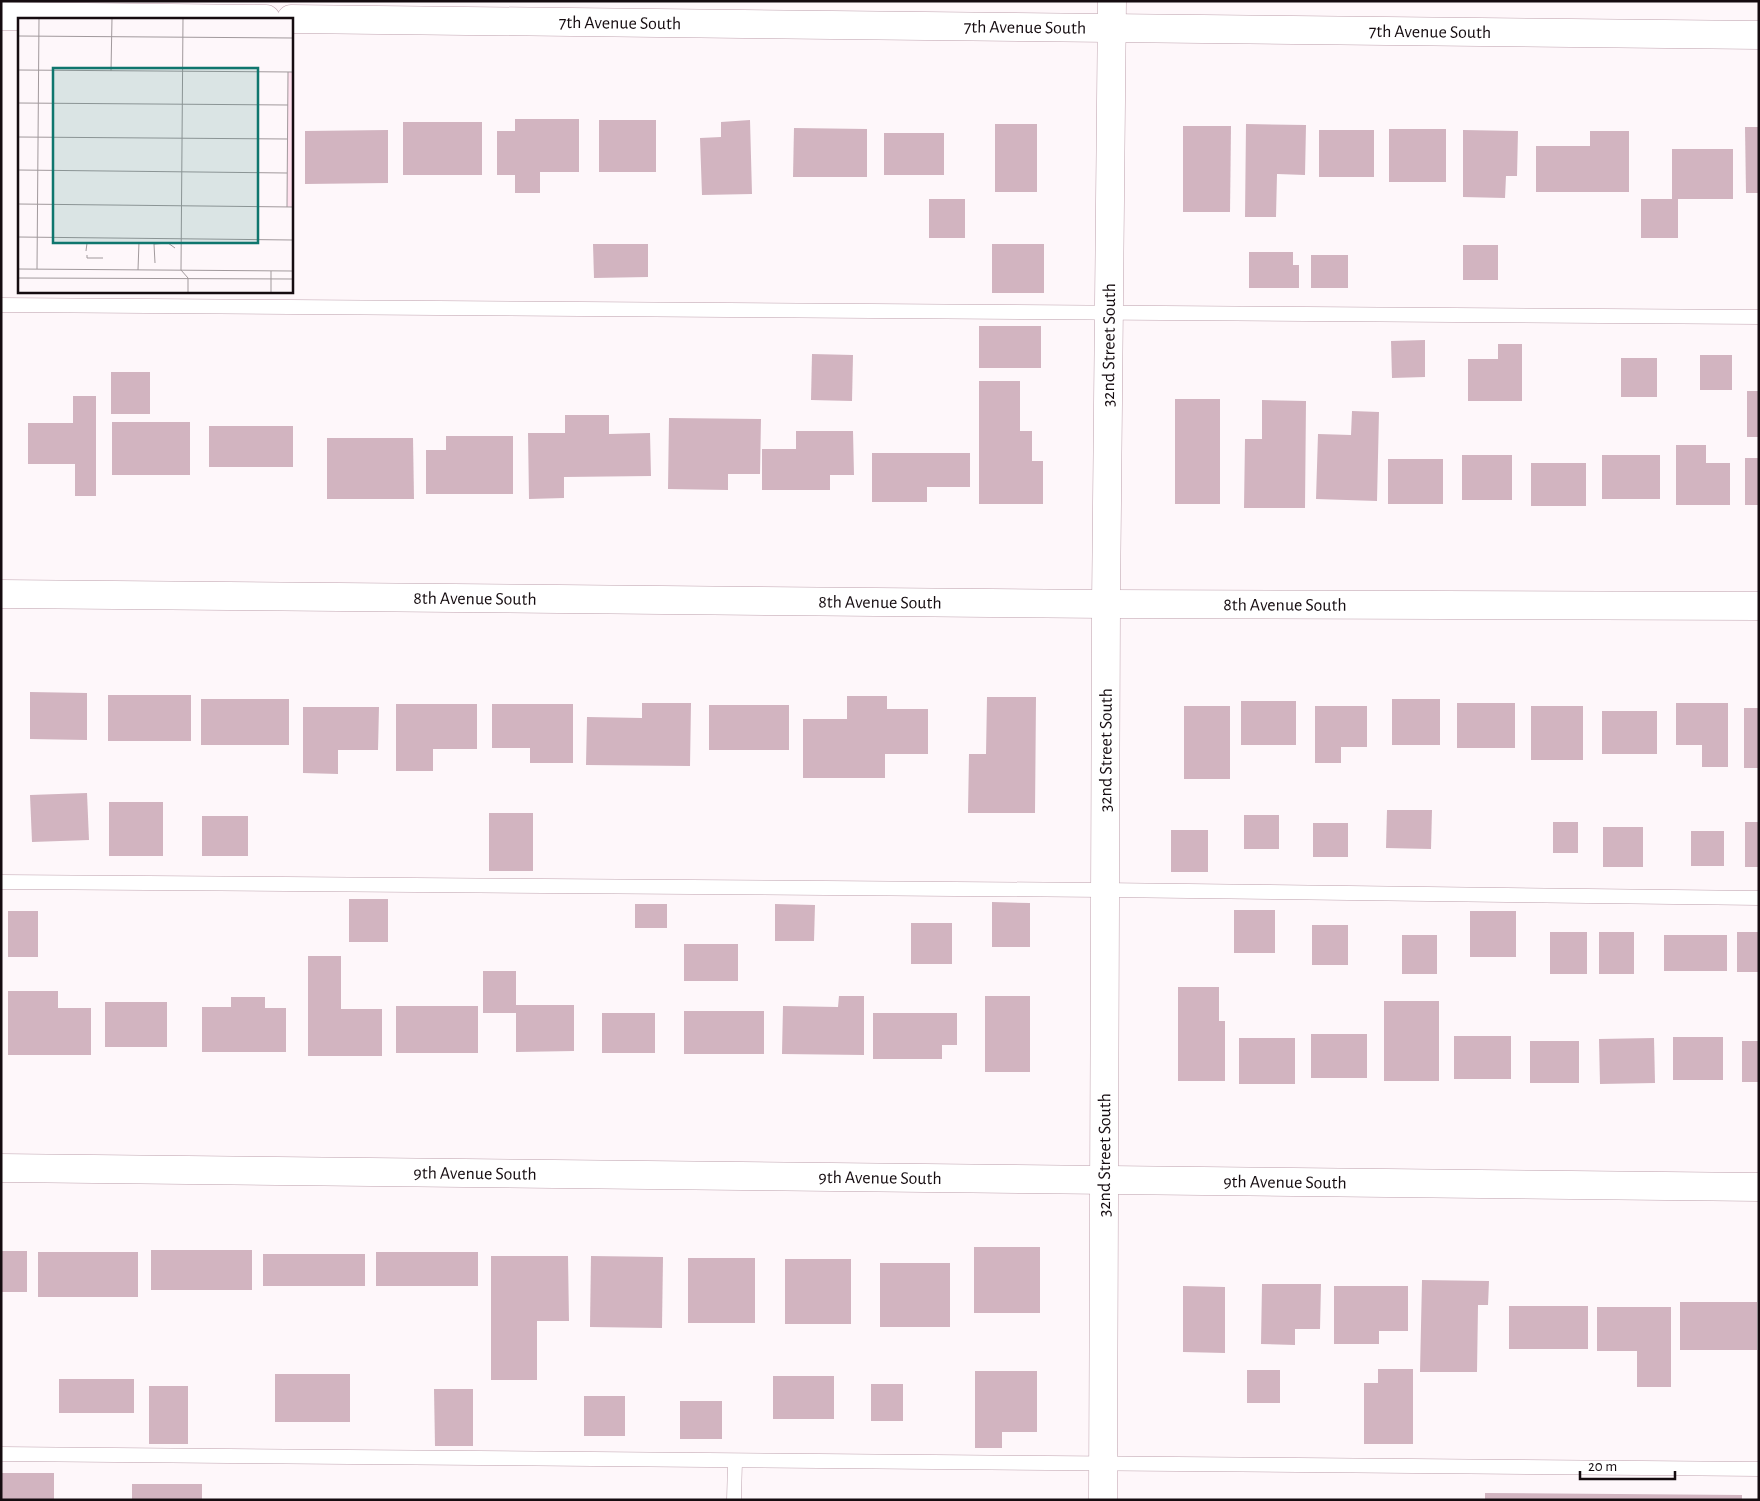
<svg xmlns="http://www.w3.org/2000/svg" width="1760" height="1501" font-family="'Alegreya Sans',sans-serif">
<rect width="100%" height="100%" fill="#fef7fa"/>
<g fill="#d2b4c0">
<polygon points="515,119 579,119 579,172 540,172 540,193 515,193 515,175 497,175 497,131 515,131"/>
<rect x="599" y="120" width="57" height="52"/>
<polygon points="750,120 752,194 702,195 700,138 721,137 721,122"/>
<rect x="403" y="122" width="79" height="53"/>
<rect x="995" y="124" width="42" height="68"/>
<polygon points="1246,124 1306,125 1305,175 1277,174 1276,217 1245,217"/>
<polygon points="1183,126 1231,126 1230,212 1183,212"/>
<polygon points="1745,127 1759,127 1759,193 1746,193"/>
<polygon points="794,128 867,129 867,177 793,177"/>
<rect x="1389" y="129" width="57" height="53"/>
<polygon points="388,130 388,183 305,184 305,131"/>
<rect x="1319" y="130" width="55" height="47"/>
<polygon points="1463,130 1518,131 1517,176 1506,176 1505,198 1463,197"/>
<polygon points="1590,131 1629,131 1629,192 1536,192 1536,146 1590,146"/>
<rect x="884" y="133" width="60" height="42"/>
<polygon points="1672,149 1733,149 1733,199 1678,199 1678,238 1641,238 1641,199 1672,199"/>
<rect x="929" y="199" width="36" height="39"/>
<rect x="291" y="229" width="2" height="39"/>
<polygon points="593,244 648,244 648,277 594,278"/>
<rect x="992" y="244" width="52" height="49"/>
<rect x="1463" y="245" width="35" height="35"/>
<polygon points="1249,252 1293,252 1293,265 1299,265 1299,288 1249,288"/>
<rect x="1311" y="255" width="37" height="33"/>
<rect x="979" y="326" width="62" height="42"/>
<polygon points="1425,340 1425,377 1392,378 1391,341"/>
<polygon points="1498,344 1522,344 1522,401 1468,401 1468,359 1498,359"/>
<polygon points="812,354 853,355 852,401 811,400"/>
<rect x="1700" y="355" width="32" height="35"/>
<rect x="1621" y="358" width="36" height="39"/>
<rect x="111" y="372" width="39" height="42"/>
<polygon points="979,381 1020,381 1020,431 1032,431 1032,461 1043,461 1043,504 979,504"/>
<rect x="1747" y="391" width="12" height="46"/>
<polygon points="73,396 96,396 96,496 75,496 75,464 28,464 28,423 73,423"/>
<rect x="1175" y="399" width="45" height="105"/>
<polygon points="1262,400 1306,401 1305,508 1244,508 1245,439 1262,439"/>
<polygon points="1352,411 1379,412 1377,501 1316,499 1318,434 1351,435"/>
<polygon points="565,415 609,415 609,434 650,433 651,476 564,477 564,498 529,499 528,433 565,433"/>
<polygon points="669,418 761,419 760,474 728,474 728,490 668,489"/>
<rect x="112" y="422" width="78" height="53"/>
<rect x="209" y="426" width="84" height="41"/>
<polygon points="796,431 853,431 854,475 830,475 830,490 762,490 762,449 796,449"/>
<polygon points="446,436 513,436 513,494 426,494 426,450 446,450"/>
<polygon points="327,438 413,438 414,499 327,499"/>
<polygon points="1676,445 1706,445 1706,463 1730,463 1730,505 1676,505"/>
<polygon points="872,453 970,453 970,487 927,487 927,502 872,502"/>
<rect x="1462" y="455" width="50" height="45"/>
<rect x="1602" y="455" width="58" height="44"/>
<rect x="1745" y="458" width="14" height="47"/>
<rect x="1388" y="459" width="55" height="45"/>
<rect x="1531" y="463" width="55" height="43"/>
<polygon points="30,692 87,693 87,740 30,739"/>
<rect x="108" y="695" width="83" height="46"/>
<polygon points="847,696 887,696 887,709 928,709 928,754 885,754 885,778 803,778 803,719 847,719"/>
<polygon points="987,697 1036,697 1035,813 968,813 969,754 986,754"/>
<rect x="201" y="699" width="88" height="46"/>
<rect x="1392" y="699" width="48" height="46"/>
<rect x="1241" y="701" width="55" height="44"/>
<polygon points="642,703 691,703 690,766 586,765 587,717 642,718"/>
<rect x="1457" y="703" width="58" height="45"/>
<polygon points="1676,703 1728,703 1728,767 1702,767 1702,745 1676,745"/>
<polygon points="396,704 477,704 477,749 433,749 433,771 396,771"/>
<polygon points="492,704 573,704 573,763 530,763 530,748 492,748"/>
<rect x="709" y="705" width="80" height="45"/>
<rect x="1184" y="706" width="46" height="73"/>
<polygon points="1315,706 1367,706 1367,747 1341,747 1341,763 1315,763"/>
<rect x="1531" y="706" width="52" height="54"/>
<polygon points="303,707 379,707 378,750 338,750 338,774 303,773"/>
<rect x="1744" y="708" width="15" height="60"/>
<rect x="1602" y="711" width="55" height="43"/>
<polygon points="87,793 89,840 32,842 30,795"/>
<rect x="109" y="802" width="54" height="54"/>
<polygon points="1387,810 1432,810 1431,849 1386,848"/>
<rect x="489" y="813" width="44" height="58"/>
<rect x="1244" y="815" width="35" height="34"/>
<rect x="202" y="816" width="46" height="40"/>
<rect x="1553" y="822" width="25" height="31"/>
<rect x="1745" y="822" width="14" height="45"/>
<rect x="1313" y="823" width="35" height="34"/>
<rect x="1603" y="827" width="40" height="40"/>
<rect x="1171" y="830" width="37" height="42"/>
<rect x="1691" y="831" width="33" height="35"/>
<rect x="349" y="899" width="39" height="43"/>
<polygon points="992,902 1030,903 1030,947 992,947"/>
<rect x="635" y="904" width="32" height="24"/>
<polygon points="775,904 815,905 814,941 775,941"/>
<rect x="1234" y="910" width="41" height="43"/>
<rect x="8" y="911" width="30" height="46"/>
<rect x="1470" y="911" width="46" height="46"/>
<rect x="911" y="923" width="41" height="41"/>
<rect x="1312" y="925" width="36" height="40"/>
<rect x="1550" y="932" width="37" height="42"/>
<rect x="1599" y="932" width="35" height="42"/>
<rect x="1737" y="932" width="22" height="40"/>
<rect x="1402" y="935" width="35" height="39"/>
<rect x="1664" y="935" width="63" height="36"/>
<rect x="684" y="944" width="54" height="37"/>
<polygon points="308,956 341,956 341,1009 382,1009 382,1056 308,1056"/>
<polygon points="483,971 516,971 516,1005 574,1005 574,1051 516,1052 516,1013 483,1013"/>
<polygon points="1178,987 1219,987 1219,1021 1225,1021 1225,1081 1178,1081"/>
<polygon points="8,991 58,991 58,1008 91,1008 91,1055 8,1055"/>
<polygon points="839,996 864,996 864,1055 782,1054 783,1006 838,1007"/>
<rect x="985" y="996" width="45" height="76"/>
<polygon points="231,997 265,997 265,1008 286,1008 286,1052 202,1052 202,1007 231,1007"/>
<rect x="1384" y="1001" width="55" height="80"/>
<rect x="105" y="1002" width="62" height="45"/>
<rect x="396" y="1006" width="82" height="47"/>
<rect x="684" y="1011" width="80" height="43"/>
<rect x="602" y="1013" width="53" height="40"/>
<polygon points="873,1013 957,1013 957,1045 942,1045 942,1059 873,1059"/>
<rect x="1311" y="1034" width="56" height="44"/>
<rect x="1454" y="1036" width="57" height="43"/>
<rect x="1673" y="1037" width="50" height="43"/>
<rect x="1239" y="1038" width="56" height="46"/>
<polygon points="1654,1038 1655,1083 1600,1084 1599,1039"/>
<rect x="1530" y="1041" width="49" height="42"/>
<rect x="1742" y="1041" width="17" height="41"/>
<rect x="974" y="1247" width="66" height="66"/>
<rect x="151" y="1250" width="101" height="40"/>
<rect x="1" y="1251" width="26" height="41"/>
<rect x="38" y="1252" width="100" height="45"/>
<rect x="376" y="1252" width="102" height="34"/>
<rect x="263" y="1254" width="102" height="32"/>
<polygon points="491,1256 568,1256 569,1321 537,1321 537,1380 491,1380"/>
<polygon points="591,1256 663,1257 662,1328 590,1327"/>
<rect x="688" y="1258" width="67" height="65"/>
<rect x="785" y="1259" width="66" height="65"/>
<rect x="880" y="1263" width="70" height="64"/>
<polygon points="1422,1280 1489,1281 1488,1305 1478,1305 1477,1372 1420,1372"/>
<polygon points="1262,1284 1321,1284 1320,1329 1295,1329 1295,1345 1261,1344"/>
<polygon points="1183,1286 1225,1287 1225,1353 1183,1352"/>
<polygon points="1334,1286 1408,1286 1408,1331 1379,1331 1379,1344 1334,1344"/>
<rect x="1680" y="1302" width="77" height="48"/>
<rect x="1509" y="1306" width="79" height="43"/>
<polygon points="1597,1307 1671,1307 1671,1387 1637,1387 1637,1351 1597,1351"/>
<polygon points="1378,1369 1413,1369 1413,1444 1364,1444 1364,1383 1378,1383"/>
<rect x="1247" y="1370" width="33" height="33"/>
<polygon points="975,1371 1037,1371 1037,1432 1002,1432 1002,1448 975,1448"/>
<rect x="275" y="1374" width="75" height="48"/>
<rect x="773" y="1376" width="61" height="43"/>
<rect x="59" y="1379" width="75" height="34"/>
<rect x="871" y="1384" width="32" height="37"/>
<rect x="149" y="1386" width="39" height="58"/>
<polygon points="434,1389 473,1389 473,1446 435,1446"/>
<rect x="584" y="1396" width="41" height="40"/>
<rect x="680" y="1401" width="42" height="38"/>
<rect x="1" y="1473" width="53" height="27"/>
<rect x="132" y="1484" width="70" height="16"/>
<polygon points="1485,1493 1742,1495 1742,1500 1485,1500"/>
</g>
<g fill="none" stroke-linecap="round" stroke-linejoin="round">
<defs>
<g id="service">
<polyline points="1,305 1759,317"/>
<polyline points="1,882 1104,890 1759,898"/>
<polyline points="1,1454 1759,1469"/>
<polyline points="734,1500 735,1461"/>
</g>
<g id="minor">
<polyline points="1,16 266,19"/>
<path id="s1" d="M291,19L1759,35"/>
<path id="s2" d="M1,594L1106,604L1759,606"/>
<path id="s3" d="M1,1168L1759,1187"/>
<path id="s4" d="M1103,1500L1106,604L1112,1"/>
</g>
</defs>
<use href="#service" stroke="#bea1ad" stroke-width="15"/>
<use href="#minor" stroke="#bea1ad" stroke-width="29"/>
<use href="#service" stroke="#fff" stroke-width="14"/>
<use href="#minor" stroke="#fff" stroke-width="28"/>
</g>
<g text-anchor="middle" stroke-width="4" stroke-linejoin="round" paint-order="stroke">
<g font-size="18" fill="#150c10" stroke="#fff">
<text dy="6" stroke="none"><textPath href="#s1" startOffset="329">7th Avenue South</textPath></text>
<text dy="6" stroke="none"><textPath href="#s1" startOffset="734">7th Avenue South</textPath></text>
<text dy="6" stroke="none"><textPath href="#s1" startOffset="1139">7th Avenue South</textPath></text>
<text dy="6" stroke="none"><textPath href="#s4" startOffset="1155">32nd Street South</textPath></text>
<text dy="6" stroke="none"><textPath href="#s2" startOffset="474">8th Avenue South</textPath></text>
<text dy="6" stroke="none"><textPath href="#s2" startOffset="879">8th Avenue South</textPath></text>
<text dy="6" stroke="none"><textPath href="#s2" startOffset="1284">8th Avenue South</textPath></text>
<text dy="6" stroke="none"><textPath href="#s4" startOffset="750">32nd Street South</textPath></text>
<text dy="6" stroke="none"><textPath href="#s4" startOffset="345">32nd Street South</textPath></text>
<text dy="6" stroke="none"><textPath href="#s3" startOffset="474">9th Avenue South</textPath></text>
<text dy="6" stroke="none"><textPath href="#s3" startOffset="879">9th Avenue South</textPath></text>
<text dy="6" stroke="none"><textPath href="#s3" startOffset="1284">9th Avenue South</textPath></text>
</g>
</g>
<g transform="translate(18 18)">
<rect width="275" height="275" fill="#fef7fa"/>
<path d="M270,54H275V189H269Z" fill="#fee0ed"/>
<path fill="none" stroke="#a1999c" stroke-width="1" d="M165,0L163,252L170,260V275M0,18L275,20M0,52L275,54M93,53L94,0M0,85L270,87M0,119L270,121M0,152L269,155M0,186L275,189M269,189L270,54M0,219L275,222M68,233L69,225H121M69,237V240H85M137,245L136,226L150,225L157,230M0,251L275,253M19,251L21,0M120,252L121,224M0,260L275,261M253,275V253"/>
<path fill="#0f766e" fill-opacity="0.15" stroke="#0f766e" stroke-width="2.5" d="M35,50H240V225H35Z"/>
<rect width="275" height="275" fill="none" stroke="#150c10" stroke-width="2.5"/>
</g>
<rect width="1760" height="1501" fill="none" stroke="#150c10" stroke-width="5"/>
<path d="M1580 1471v8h95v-8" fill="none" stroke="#150c10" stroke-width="2.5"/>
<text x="1588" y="1471" font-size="15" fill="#150c10" stroke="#ffffff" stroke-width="4" paint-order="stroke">20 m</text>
</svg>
